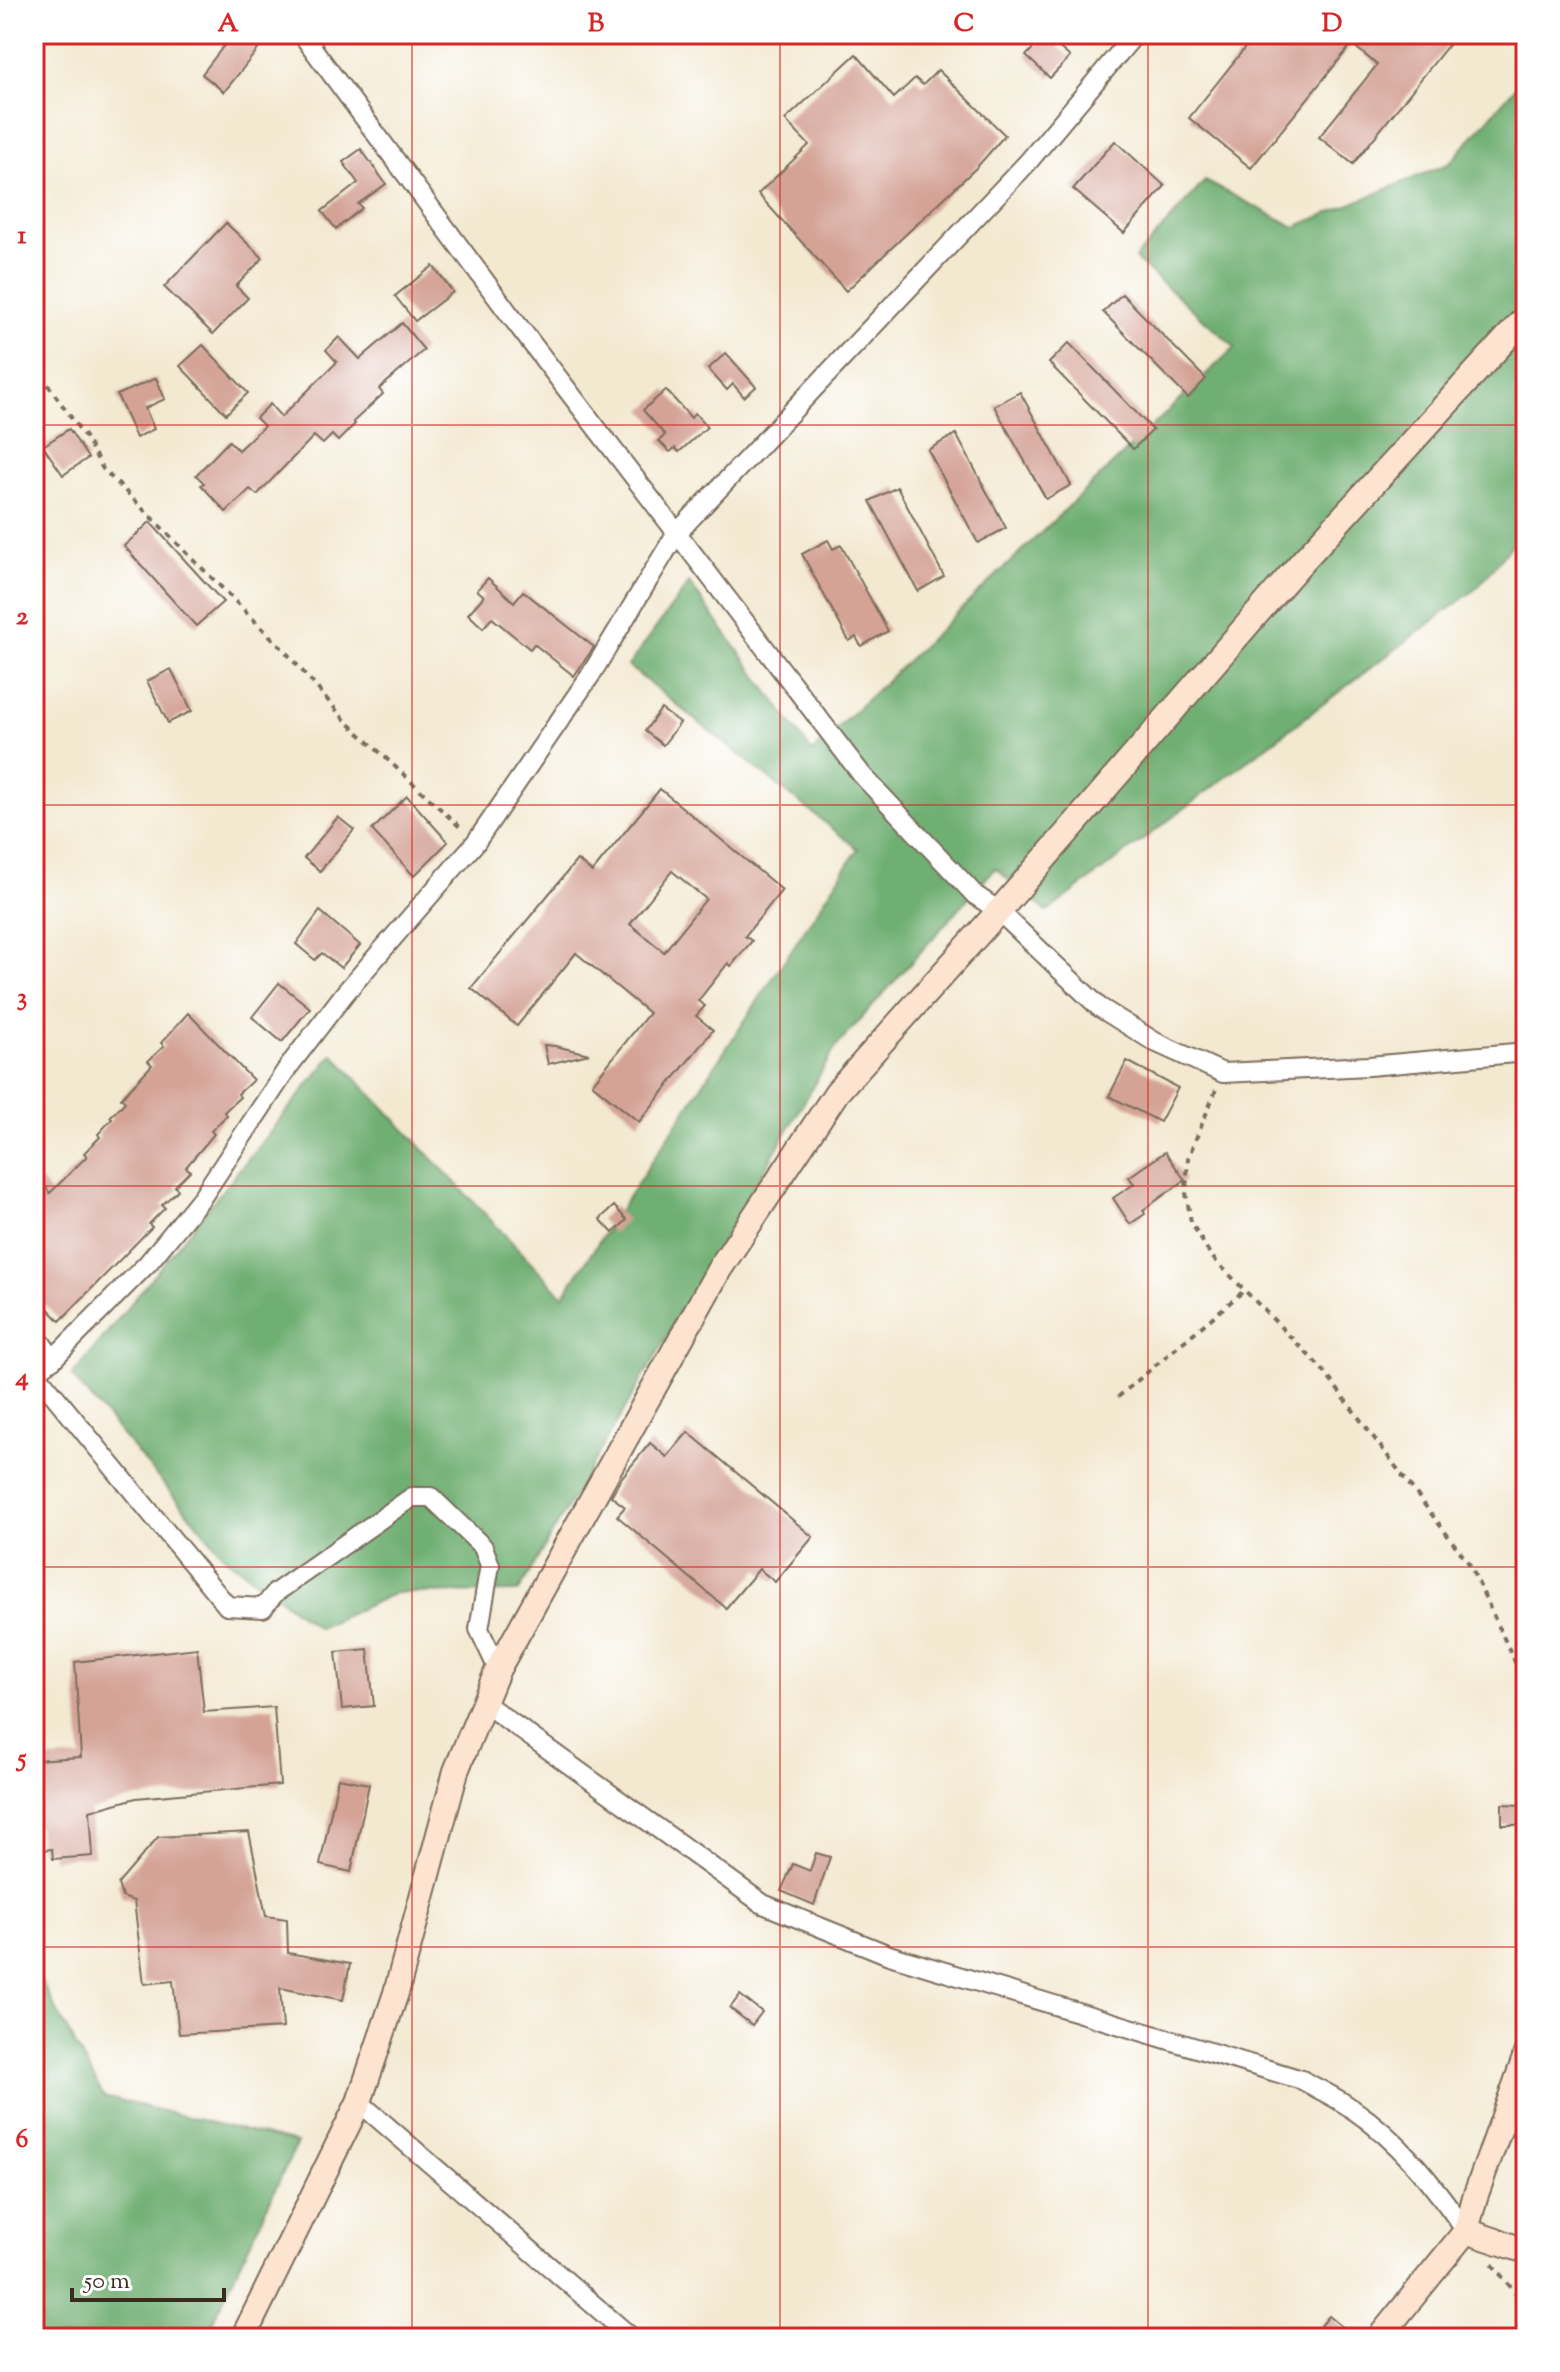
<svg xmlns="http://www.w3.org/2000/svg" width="1560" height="2372" font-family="'Sorts Mill Goudy',serif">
<rect width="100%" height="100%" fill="#fff"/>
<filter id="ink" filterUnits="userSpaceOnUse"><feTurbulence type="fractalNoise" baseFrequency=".0125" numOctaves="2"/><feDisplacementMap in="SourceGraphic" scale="16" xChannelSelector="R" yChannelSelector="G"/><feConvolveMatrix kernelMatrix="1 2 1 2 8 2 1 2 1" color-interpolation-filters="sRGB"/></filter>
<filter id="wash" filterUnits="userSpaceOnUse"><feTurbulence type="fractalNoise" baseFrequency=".006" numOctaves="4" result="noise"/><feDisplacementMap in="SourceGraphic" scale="32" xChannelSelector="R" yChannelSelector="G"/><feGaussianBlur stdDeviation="1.8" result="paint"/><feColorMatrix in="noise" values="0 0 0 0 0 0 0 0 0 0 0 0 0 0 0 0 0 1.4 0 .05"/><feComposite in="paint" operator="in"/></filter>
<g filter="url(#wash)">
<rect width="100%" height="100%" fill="#f3e9d1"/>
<g fill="#6faf72" stroke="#556c48" stroke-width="2">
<polygon points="1526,75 1526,527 1478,587 1047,912 995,868 836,1047 518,1592 395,1593 318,1628 226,1558 72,1376 333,1054 563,1296 858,849 628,666 689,583 812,752 1235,347 1135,259 1205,181 1295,227 1450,163"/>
<polygon points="34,1969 104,2097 297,2143 205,2338 34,2338"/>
</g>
<g id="blocks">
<g fill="#d4a396" fill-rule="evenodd">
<polygon points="233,34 241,34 259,48 224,92 202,74"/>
<polygon points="1256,34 1457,34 1353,164 1319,137 1377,65 1352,44 1251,168 1189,118"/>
<polygon points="1045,35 1070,57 1050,78 1026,56"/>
<polygon points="856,54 894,98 915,78 923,85 938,70 1005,135 977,167 846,291 758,194 809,145 785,120"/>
<polygon points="1115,141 1165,186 1124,233 1073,189"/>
<polygon points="361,149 386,184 358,204 362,208 336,229 322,211 358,183 343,162"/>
<polygon points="226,223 263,258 236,286 248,298 213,334 164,287"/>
<polygon points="433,266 453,292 415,321 395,296"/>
<polygon points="1122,294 1206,379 1188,398 1103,312"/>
<polygon points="402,323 424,350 379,389 383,394 353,422 355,424 338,441 332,435 323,444 314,436 257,495 250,489 226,512 201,485 204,483 196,475 229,441 238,450 264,426 256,418 270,404 281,417 337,362 326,350 339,337 360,359"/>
<polygon points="1069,343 1153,430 1133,449 1049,363"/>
<polygon points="203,345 248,393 226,414 180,366"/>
<polygon points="726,353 756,387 744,397 733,384 727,390 708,369"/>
<polygon points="156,378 165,399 145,408 154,429 136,438 117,395"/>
<polygon points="666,390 691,418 695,413 707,427 679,452 675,448 670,452 659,441 665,435 643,410"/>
<polygon points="1020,392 1071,485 1046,499 994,406"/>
<polygon points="69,429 88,458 63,475 43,446"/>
<polygon points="956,434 1006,528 978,543 928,450"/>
<polygon points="897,487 944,576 918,591 870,501"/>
<polygon points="150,522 223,602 196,626 124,546"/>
<polygon points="828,540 833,549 841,545 888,631 861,646 856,637 849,641 802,554"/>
<polygon points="488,578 514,602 523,591 594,647 574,676 534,644 530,649 492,618 483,628 468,614 484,596 477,590"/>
<polygon points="171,669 192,711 168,723 147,681"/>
<polygon points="661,709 680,723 663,745 645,731"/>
<path d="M660,789L782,890L745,936L752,941L731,966L728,963L698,1001L705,1006L696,1016L713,1030L639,1122L592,1084L649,1013L576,953L517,1026L471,988L577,860L592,872ZM672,871L706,899L664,952L630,924Z"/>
<polygon points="407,796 448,842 414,876 372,830"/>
<polygon points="338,817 354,830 320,871 304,858"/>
<polygon points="320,911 360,945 341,968 322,953 315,960 296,944"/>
<polygon points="279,983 310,1008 282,1042 252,1017"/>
<polygon points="188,1013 253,1080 238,1094 240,1097 224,1112 227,1115 211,1131 214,1134 186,1167 190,1171 175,1186 178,1190 162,1205 165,1208 149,1224 152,1227 60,1321 34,1294 34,1173 50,1193 87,1156 84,1153 100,1137 98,1134 112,1119 110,1117 125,1102 121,1098 152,1065 148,1061 164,1046 161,1043"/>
<polygon points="544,1045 555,1046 589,1054 548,1064"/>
<polygon points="1127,1061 1178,1088 1160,1122 1109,1096"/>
<polygon points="1165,1152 1185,1180 1143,1210 1145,1214 1130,1224 1113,1198 1134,1184 1129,1177"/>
<polygon points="614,1206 627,1220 613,1233 600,1219"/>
<polygon points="688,1432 813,1537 775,1582 759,1569 726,1608 617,1516 625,1507 611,1496 622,1477 650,1443 667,1457"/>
<polygon points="197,1648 204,1712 274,1707 280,1785 136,1798 90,1811 93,1856 53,1859 52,1849 40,1850 38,1827 34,1827 34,1760 81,1757 75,1662"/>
<polygon points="368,1649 374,1706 342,1709 336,1652"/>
<polygon points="338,1778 369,1784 351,1872 320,1865"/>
<polygon points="1502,1804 1520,1805 1519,1825 1502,1825"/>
<polygon points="249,1832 266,1916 287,1919 288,1953 350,1964 343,2000 280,1988 283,2028 179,2034 173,1981 144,1984 134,1901 122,1897 118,1884 158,1837"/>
<polygon points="816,1853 830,1857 814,1905 781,1891 793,1864 810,1871"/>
<polygon points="740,1995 762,2012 752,2025 730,2008"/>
<polygon points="1329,2316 1356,2338 1311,2338"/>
</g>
</g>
</g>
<g filter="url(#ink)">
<use href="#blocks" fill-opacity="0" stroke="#7b6d5d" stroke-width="2"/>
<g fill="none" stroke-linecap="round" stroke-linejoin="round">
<defs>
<g id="street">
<polyline points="302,34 507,311 862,775 975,895 999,911 1099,1007 1155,1042 1223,1073 1369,1066 1526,1052"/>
<polyline points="34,1333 53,1359"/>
<polyline points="35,1372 227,1606 263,1608 275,1593 412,1497 431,1497 483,1547 490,1565 479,1629 498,1669"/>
<polyline points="34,1373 53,1359 148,1263 202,1197 289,1066 345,993 476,842 590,676 676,534 1028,162 1135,34"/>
<path d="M484,1703L763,1904L889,1955L1302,2080C1318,2089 1336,2097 1351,2108C1399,2140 1433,2184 1466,2231"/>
<polyline points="359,2102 632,2338"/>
</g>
<g id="secondary">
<polyline points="1466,2231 1526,2251"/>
<polyline points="243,2338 359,2102 396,1993 456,1771 498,1669 720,1268 837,1092 999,911 1300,564 1526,317"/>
<polyline points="1379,2338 1466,2231 1475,2197 1526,2055"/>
</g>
</defs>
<use href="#street" stroke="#7b6d5d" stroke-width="22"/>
<use href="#secondary" stroke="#7b6d5d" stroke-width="28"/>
<g stroke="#7b6d5d" stroke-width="4" stroke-dasharray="6 6" stroke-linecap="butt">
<polyline points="34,365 85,437 103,469 284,650 345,720 462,829"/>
<polyline points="1216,1090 1188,1158 1186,1193 1191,1222 1211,1256 1322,1369 1470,1565 1515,1662 1526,1694"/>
<polyline points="1118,1397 1246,1289"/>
<polyline points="1492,2264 1526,2306"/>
</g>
<use href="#street" stroke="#fff" stroke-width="18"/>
<use href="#secondary" stroke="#fde4d1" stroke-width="24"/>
</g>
</g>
<path fill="none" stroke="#d62828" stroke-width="2" stroke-opacity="0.55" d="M412,34V2338M780,34V2338M1148,34V2338M34,425H1526M34,805H1526M34,1186H1526M34,1567H1526M34,1947H1526"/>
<rect width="1560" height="2372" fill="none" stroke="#fff" stroke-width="88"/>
<path d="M72 2288v12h152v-12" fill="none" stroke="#3b2a1e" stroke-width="4"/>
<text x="84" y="2288" font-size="24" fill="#3b2a1e" stroke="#ffffff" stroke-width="6" paint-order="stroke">50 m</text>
<rect x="44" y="44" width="1472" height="2284" fill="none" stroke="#d62828" stroke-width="3"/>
<g font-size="26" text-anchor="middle" font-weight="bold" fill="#d62828">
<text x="228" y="31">A</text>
<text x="596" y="31">B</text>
<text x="964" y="31">C</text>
<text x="1332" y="31">D</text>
<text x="22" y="243">1</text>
<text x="22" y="624">2</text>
<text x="22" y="1005">3</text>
<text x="22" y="1385">4</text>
<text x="22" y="1766">5</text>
<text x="22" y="2147">6</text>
</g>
</svg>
